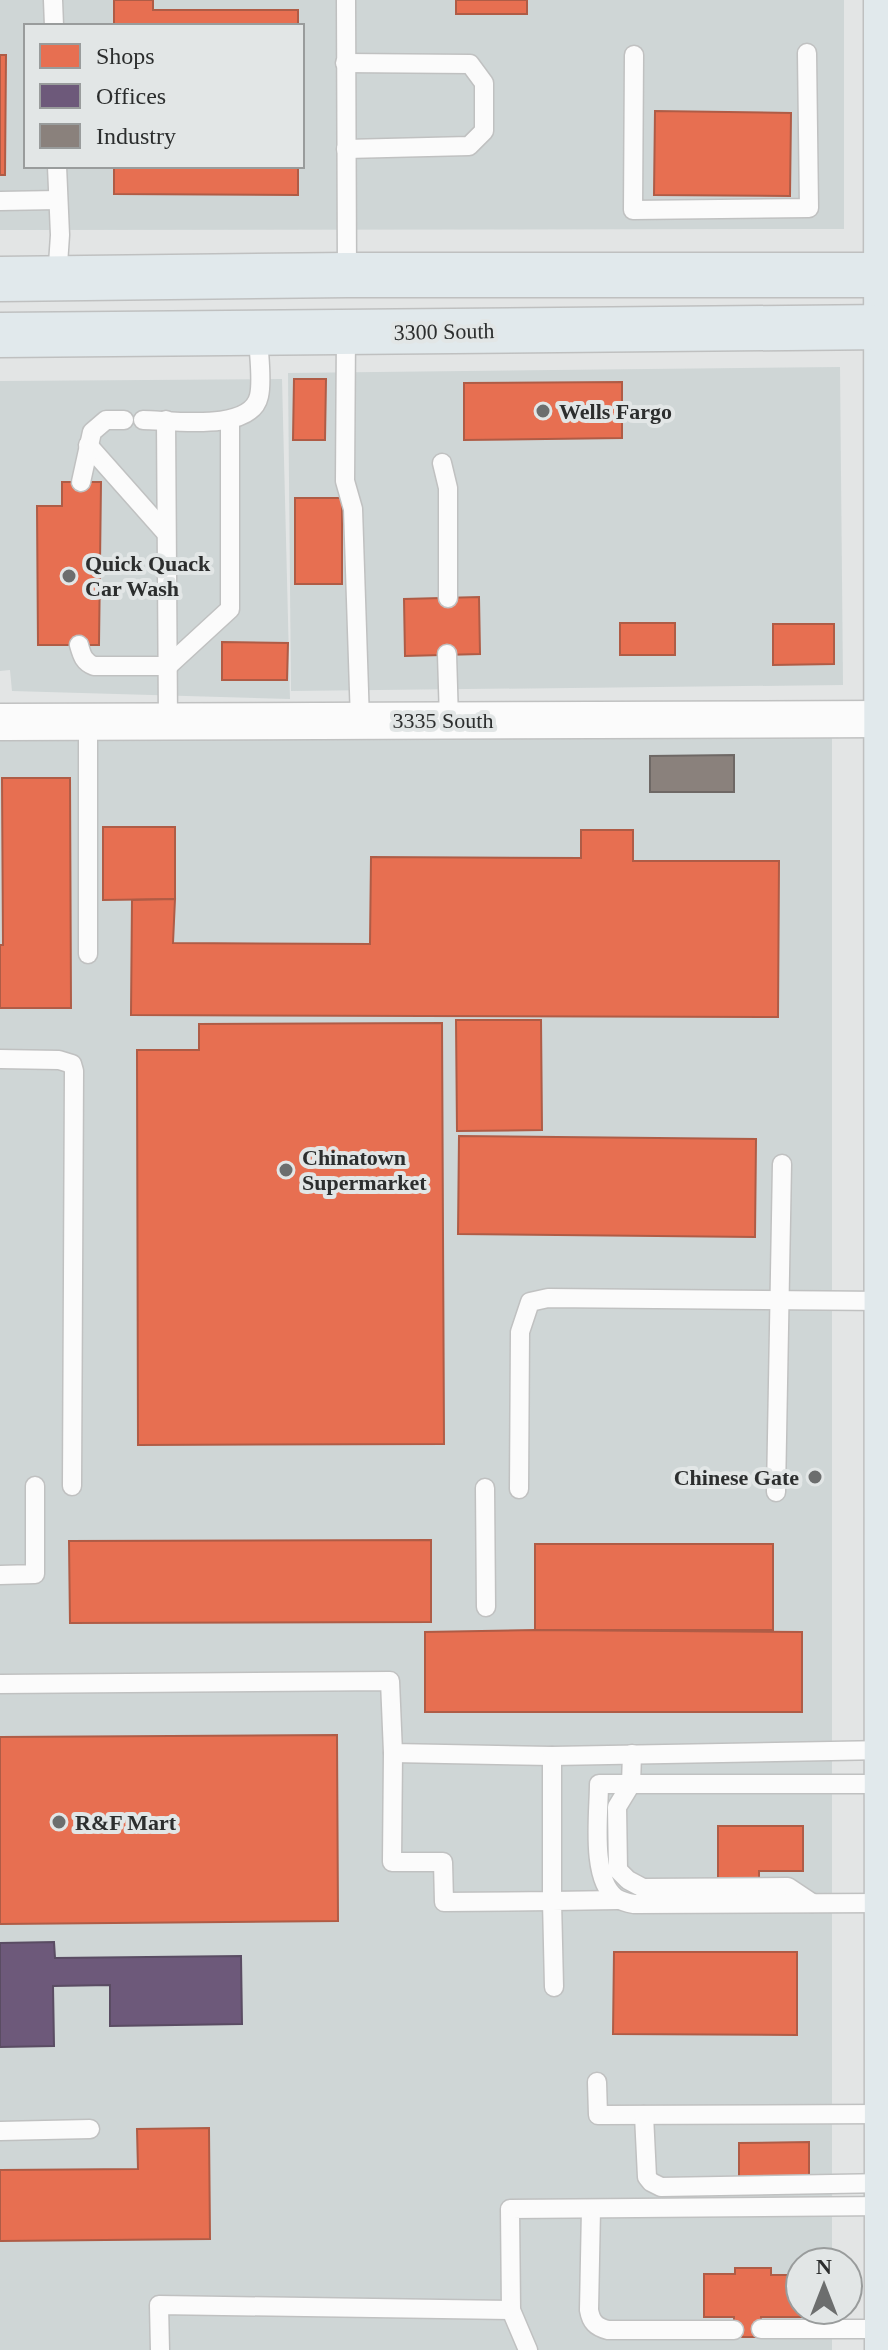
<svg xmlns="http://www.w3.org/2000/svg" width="888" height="2350" font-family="Georgia,serif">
<rect width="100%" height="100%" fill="#e3e5e5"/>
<g fill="#cfd6d6" fill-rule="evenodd">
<path d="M0,0H844V229L0,230ZM26,26H302V166H26Z"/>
<polygon points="840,367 843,685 291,691 288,373"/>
<polygon points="282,379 290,699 12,691 10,670 0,671 0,381"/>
<polygon points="0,735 832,738 832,2262 800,2262 800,2310 832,2310 832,2350 0,2350"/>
</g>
<g fill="#e76f51" stroke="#af5c46" stroke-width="2">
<polygon points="114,0 153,0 153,10 298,10 298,26 114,26"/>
<rect x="456" y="0" width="71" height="14"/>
<polygon points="0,55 6,55 5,175 0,175"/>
<polygon points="655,111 791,113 790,196 654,195"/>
<polygon points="114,166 298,166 298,195 114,194"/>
<polygon points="294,379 326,379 325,440 293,440"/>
<polygon points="622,382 622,438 464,440 464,383"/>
<polygon points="62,482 101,482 99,645 38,645 37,506 62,506"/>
<rect x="295" y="498" width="47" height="86"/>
<polygon points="479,597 480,654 405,656 404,599"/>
<rect x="620" y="623" width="55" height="32"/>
<polygon points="773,624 834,624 834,664 773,665"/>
<polygon points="222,642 288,643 287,680 222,680"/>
<polygon points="2,778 70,778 71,1008 0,1008 0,945 3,945"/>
<polygon points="103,827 175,827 175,899 103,900"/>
<polygon points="581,830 633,830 633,861 779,861 778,1017 131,1015 132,900 175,899 173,943 370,944 371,857 581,858"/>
<polygon points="456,1020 541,1020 542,1130 457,1131"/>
<polygon points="442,1023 444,1444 138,1445 137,1050 199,1050 199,1024"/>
<polygon points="459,1136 756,1139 755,1237 458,1234"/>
<polygon points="431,1540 431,1622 70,1623 69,1541"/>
<rect x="535" y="1544" width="238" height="86"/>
<polygon points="535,1630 802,1632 802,1712 425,1712 425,1632"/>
<polygon points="337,1735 338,1921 0,1924 0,1737"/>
<polygon points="718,1826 803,1826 803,1871 759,1871 759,1878 718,1878"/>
<polygon points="614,1952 797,1952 797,2035 613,2034"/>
<polygon points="209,2128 210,2239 0,2241 0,2170 138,2169 137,2129"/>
<polygon points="809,2142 809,2177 739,2178 739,2143"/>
<polygon points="735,2268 771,2268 771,2275 800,2275 800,2310 815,2310 815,2317 761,2317 761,2337 734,2337 734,2317 704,2317 704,2274 735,2274"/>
</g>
<polygon fill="#6d597a" stroke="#5a4c63" stroke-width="2" points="54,1942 55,1958 241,1956 242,2024 110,2026 110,1985 53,1986 54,2046 0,2047 0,1943"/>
<polygon fill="#8a817c" stroke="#6e6865" stroke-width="2" points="734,755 734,792 650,792 650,756"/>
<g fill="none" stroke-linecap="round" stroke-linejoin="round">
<defs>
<g id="lane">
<polyline points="53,0 54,26"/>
<polyline points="346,0 347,275"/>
<polyline points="634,55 633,210 809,208 807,53"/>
<polyline points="345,63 470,64 484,83 484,131 469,146 346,149"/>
<polyline points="0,201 58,200"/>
<polyline points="57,279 60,235 57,166"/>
<polyline points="346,332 345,481 353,509 360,721"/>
<path d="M143,420C171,420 251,433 259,396C263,379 258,351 258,333"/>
<polyline points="166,420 168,721"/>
<polyline points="88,445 166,533"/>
<polyline points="442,463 448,488 448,598"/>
<polyline points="81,482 92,432 106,420 124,420"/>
<path d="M79,645C82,656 84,662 94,666H168L230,609V421"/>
<polyline points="447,654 449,720"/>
<polyline points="88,954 88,721"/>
<polyline points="0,1059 59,1060 72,1064 74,1071 72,1486"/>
<polyline points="485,1488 486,1607"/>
<polyline points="519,1489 520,1332 530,1302 548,1298 886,1301"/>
<polyline points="776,1492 782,1164"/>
<polyline points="0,1575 35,1574 35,1486"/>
<polyline points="0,1684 390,1681 393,1753 552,1756 886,1750"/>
<polyline points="393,1753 392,1862 443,1862 444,1902 552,1901 552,1756"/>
<polyline points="632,1754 631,1784 617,1807 618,1870 628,1880 643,1888 788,1887 812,1903"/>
<path d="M886,1784H599C599,1813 590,1879 616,1898C621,1901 628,1903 634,1904L886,1903"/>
<polyline points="554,1987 552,1901 618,1900"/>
<polyline points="597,2082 598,2115 887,2114"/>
<polyline points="644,2115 647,2177 651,2182 661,2187 887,2183"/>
<polyline points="0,2131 90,2129"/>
<path d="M591,2209L589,2310C591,2322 596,2327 608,2330H734"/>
<polyline points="761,2329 888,2329"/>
<polyline points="160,2350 159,2305 511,2310"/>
<polyline points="528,2350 511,2310 510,2209 887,2206"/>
</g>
<polyline id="street" points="0,722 886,719"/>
<g id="primary">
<polyline points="886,0 887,2350"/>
<polyline points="0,279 347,275 888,275"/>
<polyline points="0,335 888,327"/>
</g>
</defs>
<use href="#lane" stroke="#c0c1c1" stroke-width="21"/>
<use href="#street" stroke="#c0c1c1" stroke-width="39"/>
<use href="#primary" stroke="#bfc0c0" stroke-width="47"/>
<use href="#lane" stroke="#fbfbfb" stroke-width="18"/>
<use href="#street" stroke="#fbfbfb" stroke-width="36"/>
<use href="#primary" stroke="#e1e9ec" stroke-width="44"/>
</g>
<g fill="#6c6e6e" stroke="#e2e6e6" stroke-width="3">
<circle cx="543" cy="411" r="8"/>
<circle cx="69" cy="576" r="8"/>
<circle cx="286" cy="1170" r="8"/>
<circle cx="815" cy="1477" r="8"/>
<circle cx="59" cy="1822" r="8"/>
</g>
<g text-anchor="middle" stroke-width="8" stroke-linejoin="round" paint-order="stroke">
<g font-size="22" fill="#2c2e2e" stroke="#e2e6e6">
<text transform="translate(444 331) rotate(-1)" y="8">3300 South</text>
<text x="443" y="728">3335 South</text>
</g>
<g font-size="22" font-weight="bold" fill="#2c2e2e" stroke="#e2e6e6" text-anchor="start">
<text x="559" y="419">Wells Fargo</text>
<text x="85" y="571">Quick Quack<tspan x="85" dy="25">Car Wash</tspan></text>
<text x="302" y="1165">Chinatown<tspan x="302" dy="25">Supermarket</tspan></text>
<text x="799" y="1485" text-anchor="end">Chinese Gate</text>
<text x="75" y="1830">R&amp;F Mart</text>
</g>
</g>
<rect x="24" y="24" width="280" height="144" fill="#e2e6e6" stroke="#999c9c" stroke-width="2"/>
<rect x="40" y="44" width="40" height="24" fill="#e76f51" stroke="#999c9c" stroke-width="2"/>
<text x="96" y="64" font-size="24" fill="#2c2e2e">Shops</text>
<rect x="40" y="84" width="40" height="24" fill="#6d597a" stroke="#999c9c" stroke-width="2"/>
<text x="96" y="104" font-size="24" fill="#2c2e2e">Offices</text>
<rect x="40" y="124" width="40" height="24" fill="#8a817c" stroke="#999c9c" stroke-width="2"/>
<text x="96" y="144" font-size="24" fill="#2c2e2e">Industry</text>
<g transform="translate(824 2286)"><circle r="38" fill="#e2e6e6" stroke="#999c9c" stroke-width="2"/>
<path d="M0-6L14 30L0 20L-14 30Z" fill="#6c6e6e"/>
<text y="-12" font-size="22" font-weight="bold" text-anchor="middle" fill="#2c2e2e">N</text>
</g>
</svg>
